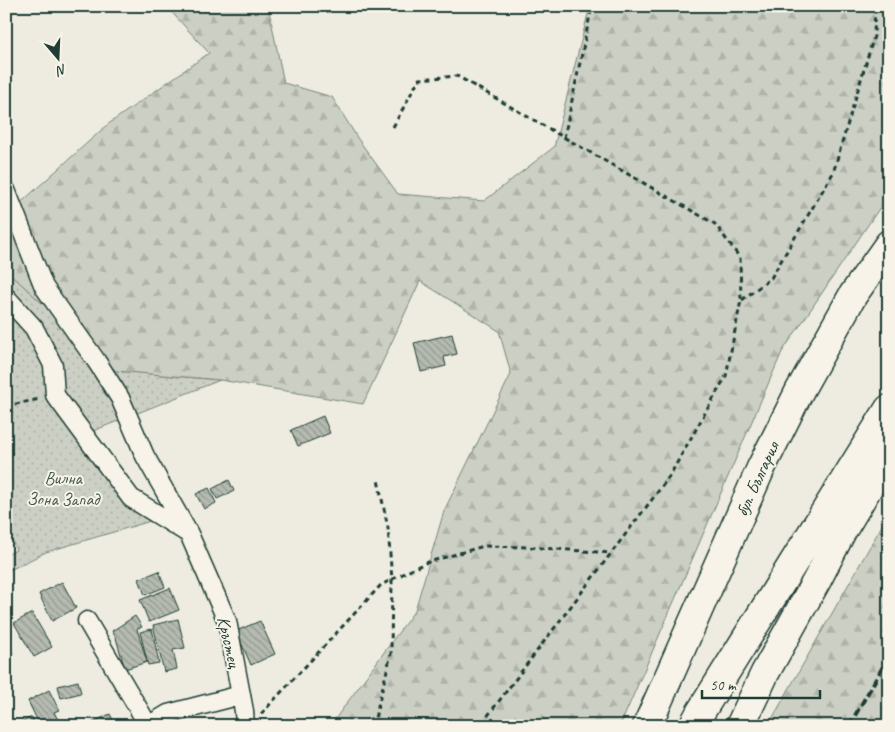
<svg xmlns="http://www.w3.org/2000/svg" width="895" height="732" font-family="Caveat,sans-serif">
<defs>
<pattern id="grass-dots" width="8" height="8" patternUnits="userSpaceOnUse" patternTransform="scale(1.25)"><rect width="8" height="8" fill="#cccfc4"/><path d="M2 2h.1M6 6h.1" fill="none" stroke="#afb3a9" stroke-width="1.8" stroke-linecap="round"/></pattern>
<pattern id="forest-firs" width="22" height="20" patternUnits="userSpaceOnUse" patternTransform="scale(1.25)"><rect width="22" height="20" fill="#cccfc4"/><path d="M5 1l3.5 6h-7zM16 11l3.5 6h-7z" fill="#afb3a9"/></pattern>
<pattern id="building-back-hatch" width="6" height="6" patternUnits="userSpaceOnUse" patternTransform="scale(1.25)"><rect width="6" height="6" fill="#b5bbb0"/><path d="M-1 5l2 2M0 0l6 6M5-1l2 2" fill="none" stroke="#939990"/></pattern>
</defs>
<rect width="100%" height="100%" fill="#eeece1"/>
<filter id="ink" filterUnits="userSpaceOnUse"><feTurbulence type="fractalNoise" baseFrequency=".02" numOctaves="2"/><feDisplacementMap in="SourceGraphic" scale="10" xChannelSelector="R" yChannelSelector="G"/><feConvolveMatrix kernelMatrix="1 2 1 2 8 2 1 2 1" color-interpolation-filters="sRGB"/></filter>
<g filter="url(#ink)">
<polygon fill="url(#grass-dots)" stroke="#76867c" points="6,270 116,371 220,380 93,431 154,520 46,552 6,572 6,555 16,550 6,525"/>
<g fill="url(#forest-firs)" stroke="#76867c">
<polygon points="166,6 268,6 284,83 332,97 358,139 398,194 484,201 554,147 590,6 889,6 889,194 782,352 620,726 330,726 415,610 444,511 511,374 499,331 420,281 363,404 220,380 116,371 6,270 6,216 107,125 209,53"/>
<polygon points="889,513 889,726 768,726"/>
</g>
<g fill="url(#building-back-hatch)" stroke="#1f3d34">
<polygon points="452,334 457,354 444,357 446,366 421,372 414,343"/>
<polygon points="323,416 330,433 298,446 291,430"/>
<polygon points="229,480 234,491 217,499 212,489"/>
<polygon points="209,488 216,503 204,509 196,494"/>
<polygon points="159,571 165,587 145,595 139,579"/>
<polygon points="62,582 76,608 52,621 39,594"/>
<polygon points="170,588 179,610 149,622 140,600"/>
<polygon points="32,613 52,647 34,657 14,623"/>
<polygon points="135,616 142,627 137,629 147,662 125,669 116,638 112,631"/>
<polygon points="178,619 185,648 173,650 177,669 164,672 153,625"/>
<polygon points="260,621 275,654 251,665 236,631"/>
<polygon points="152,629 159,663 148,665 140,632"/>
<polygon points="6,637 13,654 6,657"/>
<polygon points="78,681 81,693 61,698 58,686"/>
<polygon points="49,690 59,710 54,712 61,726 40,726 28,701"/>
<polygon points="110,714 116,726 85,726"/>
<polygon points="32,717 36,726 14,726"/>
</g>
<g fill="none" stroke-linecap="round" stroke-linejoin="round">
<defs>
<g id="street">
<polyline points="6,190 44,287 97,362 120,398 145,456 189,534 227,621 244,711 245,726"/>
<polyline points="6,297 34,328 53,365 55,395 131,498 186,532"/>
<polyline points="87,621 148,725"/>
<polyline points="148,726 168,714 241,695"/>
</g>
<g id="highway">
<polyline points="647,726 761,468 800,390 853,295 889,244"/>
<polyline points="693,726 700,713 889,409"/>
<polyline points="740,726 765,673 817,580 842,531 889,453"/>
</g>
</defs>
<use href="#street" stroke="#1f3d34" stroke-width="21"/>
<use href="#highway" stroke="#1f3d34" stroke-width="31"/>
<g stroke="#1f3d34" stroke-width="3" stroke-dasharray="5 4" stroke-linecap="butt">
<polyline points="393,127 419,79 457,76 715,224 740,258 741,300 726,376 669,477 480,726"/>
<polyline points="564,138 592,6"/>
<polyline points="742,300 771,278 833,173 874,36 875,6"/>
<polyline points="6,406 40,399"/>
<polyline points="261,714 381,585 425,563 484,546 528,547 611,553"/>
<polyline points="373,726 391,654 392,580 388,528 378,480"/>
</g>
<use href="#street" stroke="#f7f3e8" stroke-width="18"/>
<use href="#highway" stroke="#f7f3e8" stroke-width="28"/>
<polyline stroke="#1f3d34" stroke-width="4" stroke-dasharray="8 4" stroke-linecap="butt" points="849,726 889,656"/>
</g>
</g>
<g text-anchor="middle" stroke-width="4" stroke-linejoin="round" paint-order="stroke">
<g font-size="18" fill="#425a51" stroke="#f7f3e8">
<text x="63" y="484">Вилна<tspan x="63" dy="21">Зона Запад</tspan></text>
</g>
<g font-size="18" fill="#1f3d34" stroke="#f7f3e8">
<text transform="translate(757 479) rotate(-65)" y="6">бул. България</text>
<text transform="translate(229 642) rotate(77)" y="6">Кръстец</text>
</g>
</g>
<rect width="895" height="732" fill="none" stroke="#f7f3e8" stroke-width="25"/>
<rect x="12" y="12" width="870" height="707" fill="none" stroke="#1f3d34" stroke-width="2" filter="url(#ink)"/>
<g transform="translate(58 58) rotate(161)" stroke="#f7f3e8" stroke-width="4" paint-order="stroke">
<path d="M0-4L9 19L0 12L-9 19Z" fill="#1f3d34"/>
<text y="-8" font-size="14" font-weight="bold" text-anchor="middle" fill="#1f3d34">N</text>
</g>
<path d="M702 690v8h118v-8" fill="none" stroke="#1f3d34" stroke-width="2.5"/>
<text x="710" y="690" font-size="15" fill="#1f3d34" stroke="#f7f3e8" stroke-width="4" paint-order="stroke">50 m</text>
</svg>
